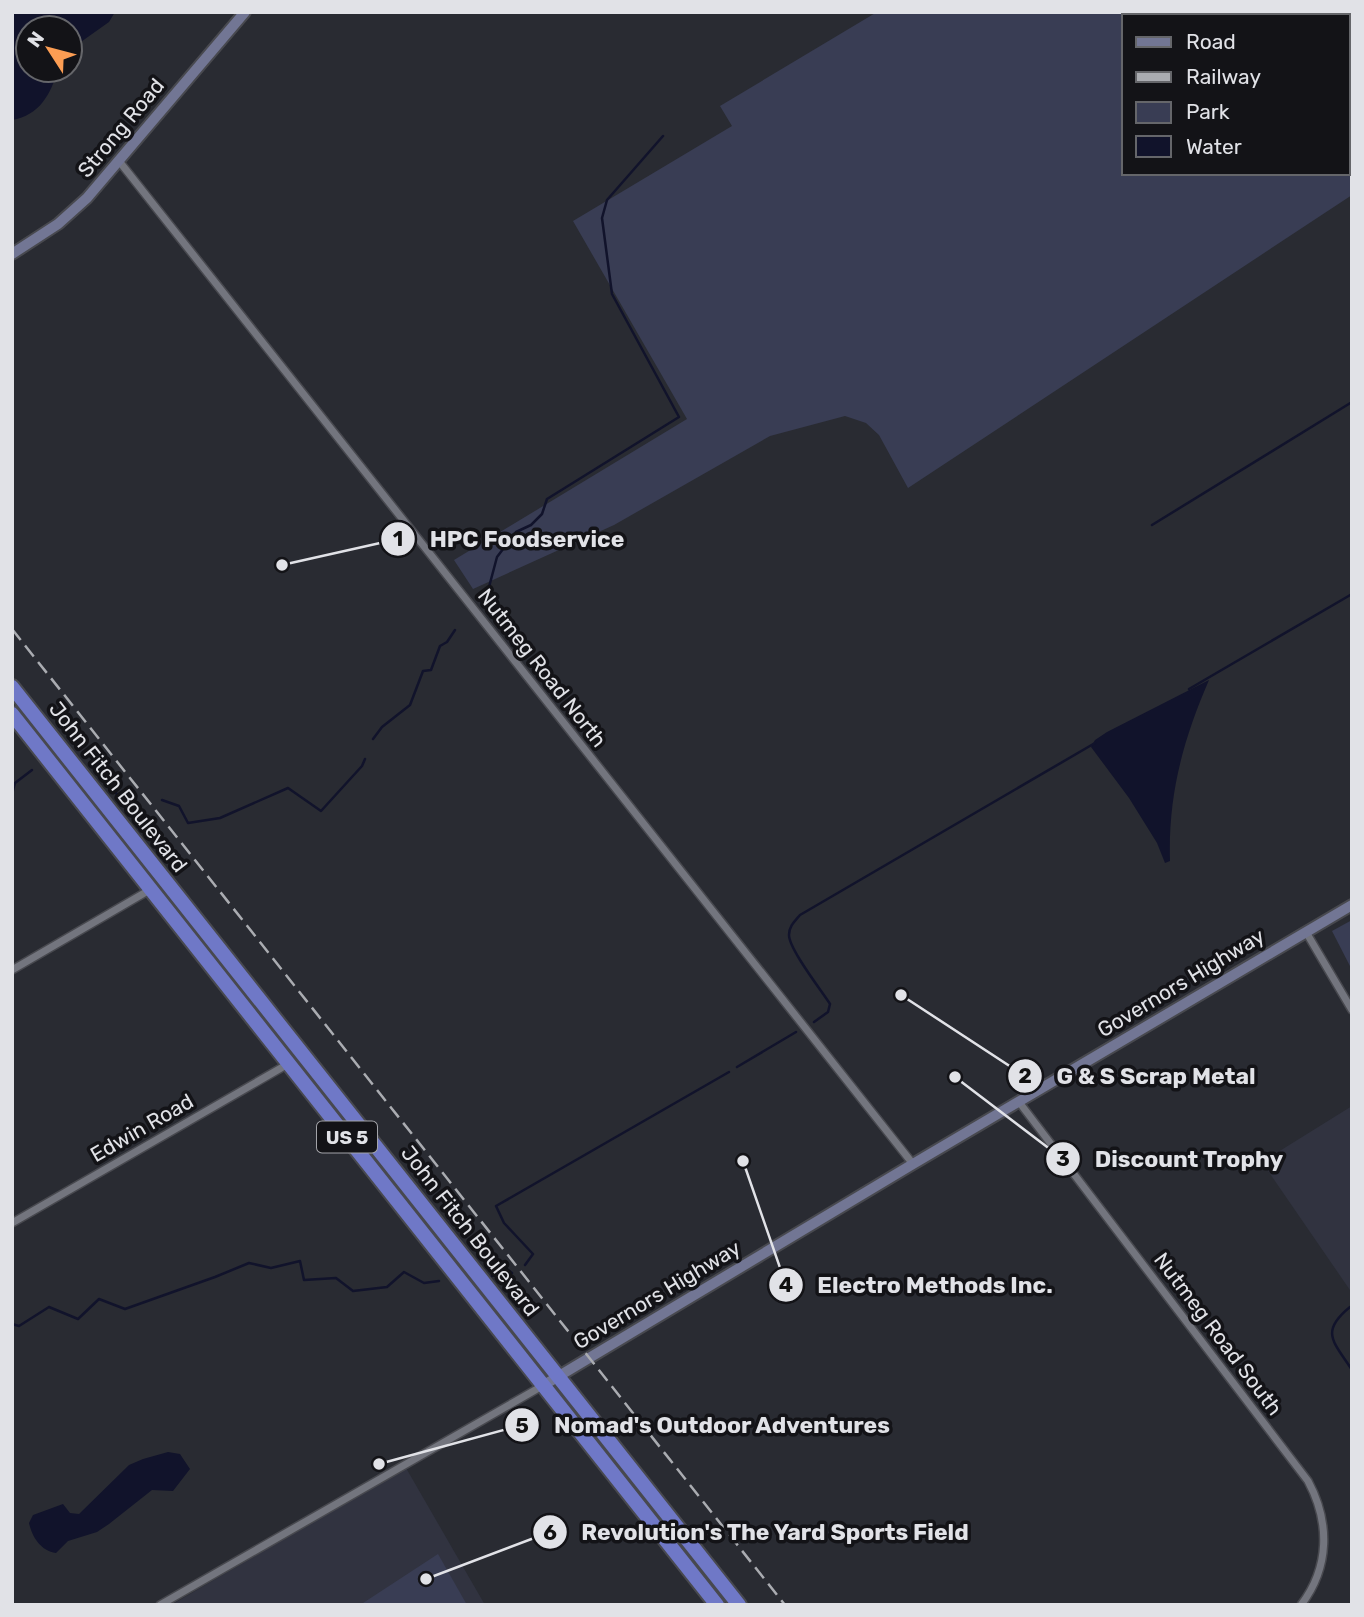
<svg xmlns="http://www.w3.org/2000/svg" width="1364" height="1617" font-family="Rubik,sans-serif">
<rect width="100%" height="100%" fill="#292b32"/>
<g fill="#313340">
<polygon points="1352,1106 1352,1293 1262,1162"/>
<polygon points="406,1468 485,1605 171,1605"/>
</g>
<g fill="#393d54" fill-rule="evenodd">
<path d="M877,12H1352V195L908,488L879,435L866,423L845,416L770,436L614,525L473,589L454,560L687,419L573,221L732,126L720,106ZM1124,16H1348V173H1124Z"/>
<polygon points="1352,920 1352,970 1332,931"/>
<polygon points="438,1554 467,1605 360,1605"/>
</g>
<g fill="#11132b">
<path d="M12,12H115L109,22L78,44L70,40V28H28V70H58C50,95 40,115 12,120Z"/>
<path d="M1209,680C1183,740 1168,795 1170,861L1165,863L1157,843L1129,798L1091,747L1095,740L1107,732Z"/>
<path d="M168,1452L180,1454L190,1469L173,1491L152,1490L109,1524L97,1532L68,1541L56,1553C41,1551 32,1537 29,1523L33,1515L63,1504L70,1513L79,1514L129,1465L143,1459Z"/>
</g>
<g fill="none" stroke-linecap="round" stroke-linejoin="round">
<g stroke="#11132b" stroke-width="2.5">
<polyline points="1152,525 1352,402"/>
<polyline points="481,602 489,587 497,557 516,532 531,525 542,514 547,499 679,417 612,294 602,218 607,200 663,136"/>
<polyline points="1189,689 1352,594"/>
<polyline points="373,739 382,727 410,705 423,671 431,670 440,646 447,642 455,630"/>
<polyline points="104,775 122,802 135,804"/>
<polyline points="12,794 15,783 32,770"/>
<polyline points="162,800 179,806 188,823 220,818 288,788 321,811 362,766 365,759"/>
<path d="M814,1022L828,1012L830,1004C821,990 789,949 789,935C789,926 795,921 800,915L1095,743"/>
<polyline points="737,1067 796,1032"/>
<polyline points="525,1265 533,1254 504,1223 496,1206 729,1072"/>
<polyline points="492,1276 504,1267 512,1273"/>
<path d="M1350,1307C1319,1332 1334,1342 1352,1370"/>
<polyline points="12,1324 19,1326 49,1307 78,1319 99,1299 125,1309 215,1277 249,1263 271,1268 300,1261 304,1280 336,1278 353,1291 387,1287 404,1272 424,1283 439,1281"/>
</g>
<defs>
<g id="street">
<polyline points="119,161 913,1164"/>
<polyline points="1306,932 1352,1010"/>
<polyline points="12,970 153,888"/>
<path d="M1019,1102L1308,1481C1330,1522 1330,1567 1301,1605"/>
<polyline points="12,1223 288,1064"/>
<polyline points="160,1605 544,1385"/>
</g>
<g id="secondary">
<polyline points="12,254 58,224 87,198 245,12"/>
<polyline points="544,1385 913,1164 1352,905"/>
</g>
<g id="highway">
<polyline points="12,687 739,1605"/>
<polyline points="12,714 717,1605"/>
</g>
</defs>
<use href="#street" stroke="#48494f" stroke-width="10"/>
<use href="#secondary" stroke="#48494f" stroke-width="14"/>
<use href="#highway" stroke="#48494f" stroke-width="18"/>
<use href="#street" stroke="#73757e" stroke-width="7"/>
<use href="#secondary" stroke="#727694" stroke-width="10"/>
<use href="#highway" stroke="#6f78c7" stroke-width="14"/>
<polyline stroke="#aaacb1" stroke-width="2.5" stroke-dasharray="14 7" stroke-linecap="butt" points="12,629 785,1605"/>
</g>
<g text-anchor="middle" stroke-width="7" stroke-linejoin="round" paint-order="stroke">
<rect fill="#131317" stroke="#a3a4a9" stroke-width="2" x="317" y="1121.5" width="60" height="31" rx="5"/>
<g font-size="19" font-weight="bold" fill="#e1e2e7">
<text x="347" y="1144">US 5</text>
</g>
<g font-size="21" fill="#e1e2e7" stroke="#131317">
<text transform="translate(121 128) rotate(-50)" y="7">Strong Road</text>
<text transform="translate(542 668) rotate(52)" y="7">Nutmeg Road North</text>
<text transform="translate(118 787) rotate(52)" y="7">John Fitch Boulevard</text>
<text transform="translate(1181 983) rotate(-31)" y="7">Governors Highway</text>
<text transform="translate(142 1128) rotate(-30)" y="7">Edwin Road</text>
<text transform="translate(470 1231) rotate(52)" y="7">John Fitch Boulevard</text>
<text transform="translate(657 1295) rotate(-31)" y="7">Governors Highway</text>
<text transform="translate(1218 1334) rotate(53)" y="7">Nutmeg Road South</text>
</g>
</g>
<path fill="none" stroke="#e1e2e7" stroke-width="2.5" d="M282 565L398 539M901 995L1025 1076M955 1077L1063 1159M743 1161L786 1285M379 1464L522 1425M426 1579L550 1532"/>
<g fill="#e1e2e7" stroke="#131317" stroke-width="2.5">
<circle cx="282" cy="565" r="7"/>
<circle cx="901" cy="995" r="7"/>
<circle cx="955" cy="1077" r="7"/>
<circle cx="743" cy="1161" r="7"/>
<circle cx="379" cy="1464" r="7"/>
<circle cx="426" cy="1579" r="7"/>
<circle cx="398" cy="539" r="18"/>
<circle cx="1025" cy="1076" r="18"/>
<circle cx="1063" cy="1159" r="18"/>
<circle cx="786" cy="1285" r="18"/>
<circle cx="522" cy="1425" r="18"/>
<circle cx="550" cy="1532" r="18"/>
</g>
<g font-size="21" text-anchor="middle" font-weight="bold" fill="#111">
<text x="398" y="546">1</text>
<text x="1025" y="1083">2</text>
<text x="1063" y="1166">3</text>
<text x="786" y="1292">4</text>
<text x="522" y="1433">5</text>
<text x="550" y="1540">6</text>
</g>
<g font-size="23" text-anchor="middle" font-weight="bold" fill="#e1e2e7" stroke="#131317" stroke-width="7" stroke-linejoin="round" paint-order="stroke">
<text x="527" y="547">HPC Foodservice</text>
<text x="1156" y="1084">G &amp; S Scrap Metal</text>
<text x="1189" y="1167">Discount Trophy</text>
<text x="935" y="1293">Electro Methods Inc.</text>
<text x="722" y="1433">Nomad's Outdoor Adventures</text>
<text x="775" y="1540">Revolution's The Yard Sports Field</text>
</g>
<rect width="1364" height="1617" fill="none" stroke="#e1e2e7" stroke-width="28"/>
<rect x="1122" y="14" width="228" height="161" fill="#131317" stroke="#65666a" stroke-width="2"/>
<rect x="1136" y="37" width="35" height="10" fill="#727694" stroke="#65666a" stroke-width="2"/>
<text x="1186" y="49" font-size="21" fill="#e1e2e7">Road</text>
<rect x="1136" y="72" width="35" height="10" fill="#aaacb1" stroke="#65666a" stroke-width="2"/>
<text x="1186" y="84" font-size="21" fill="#e1e2e7">Railway</text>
<rect x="1136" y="102" width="35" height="21" fill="#393d54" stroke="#65666a" stroke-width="2"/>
<text x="1186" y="119" font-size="21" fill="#e1e2e7">Park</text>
<rect x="1136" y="136" width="35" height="21" fill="#11132b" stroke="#65666a" stroke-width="2"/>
<text x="1186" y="154" font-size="21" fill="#e1e2e7">Water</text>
<g transform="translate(49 49) rotate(306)"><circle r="33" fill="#131317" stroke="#65666a" stroke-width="2"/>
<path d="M0-5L12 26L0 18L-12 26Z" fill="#fc9d53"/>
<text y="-10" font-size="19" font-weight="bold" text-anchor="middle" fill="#e1e2e7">N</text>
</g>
</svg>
